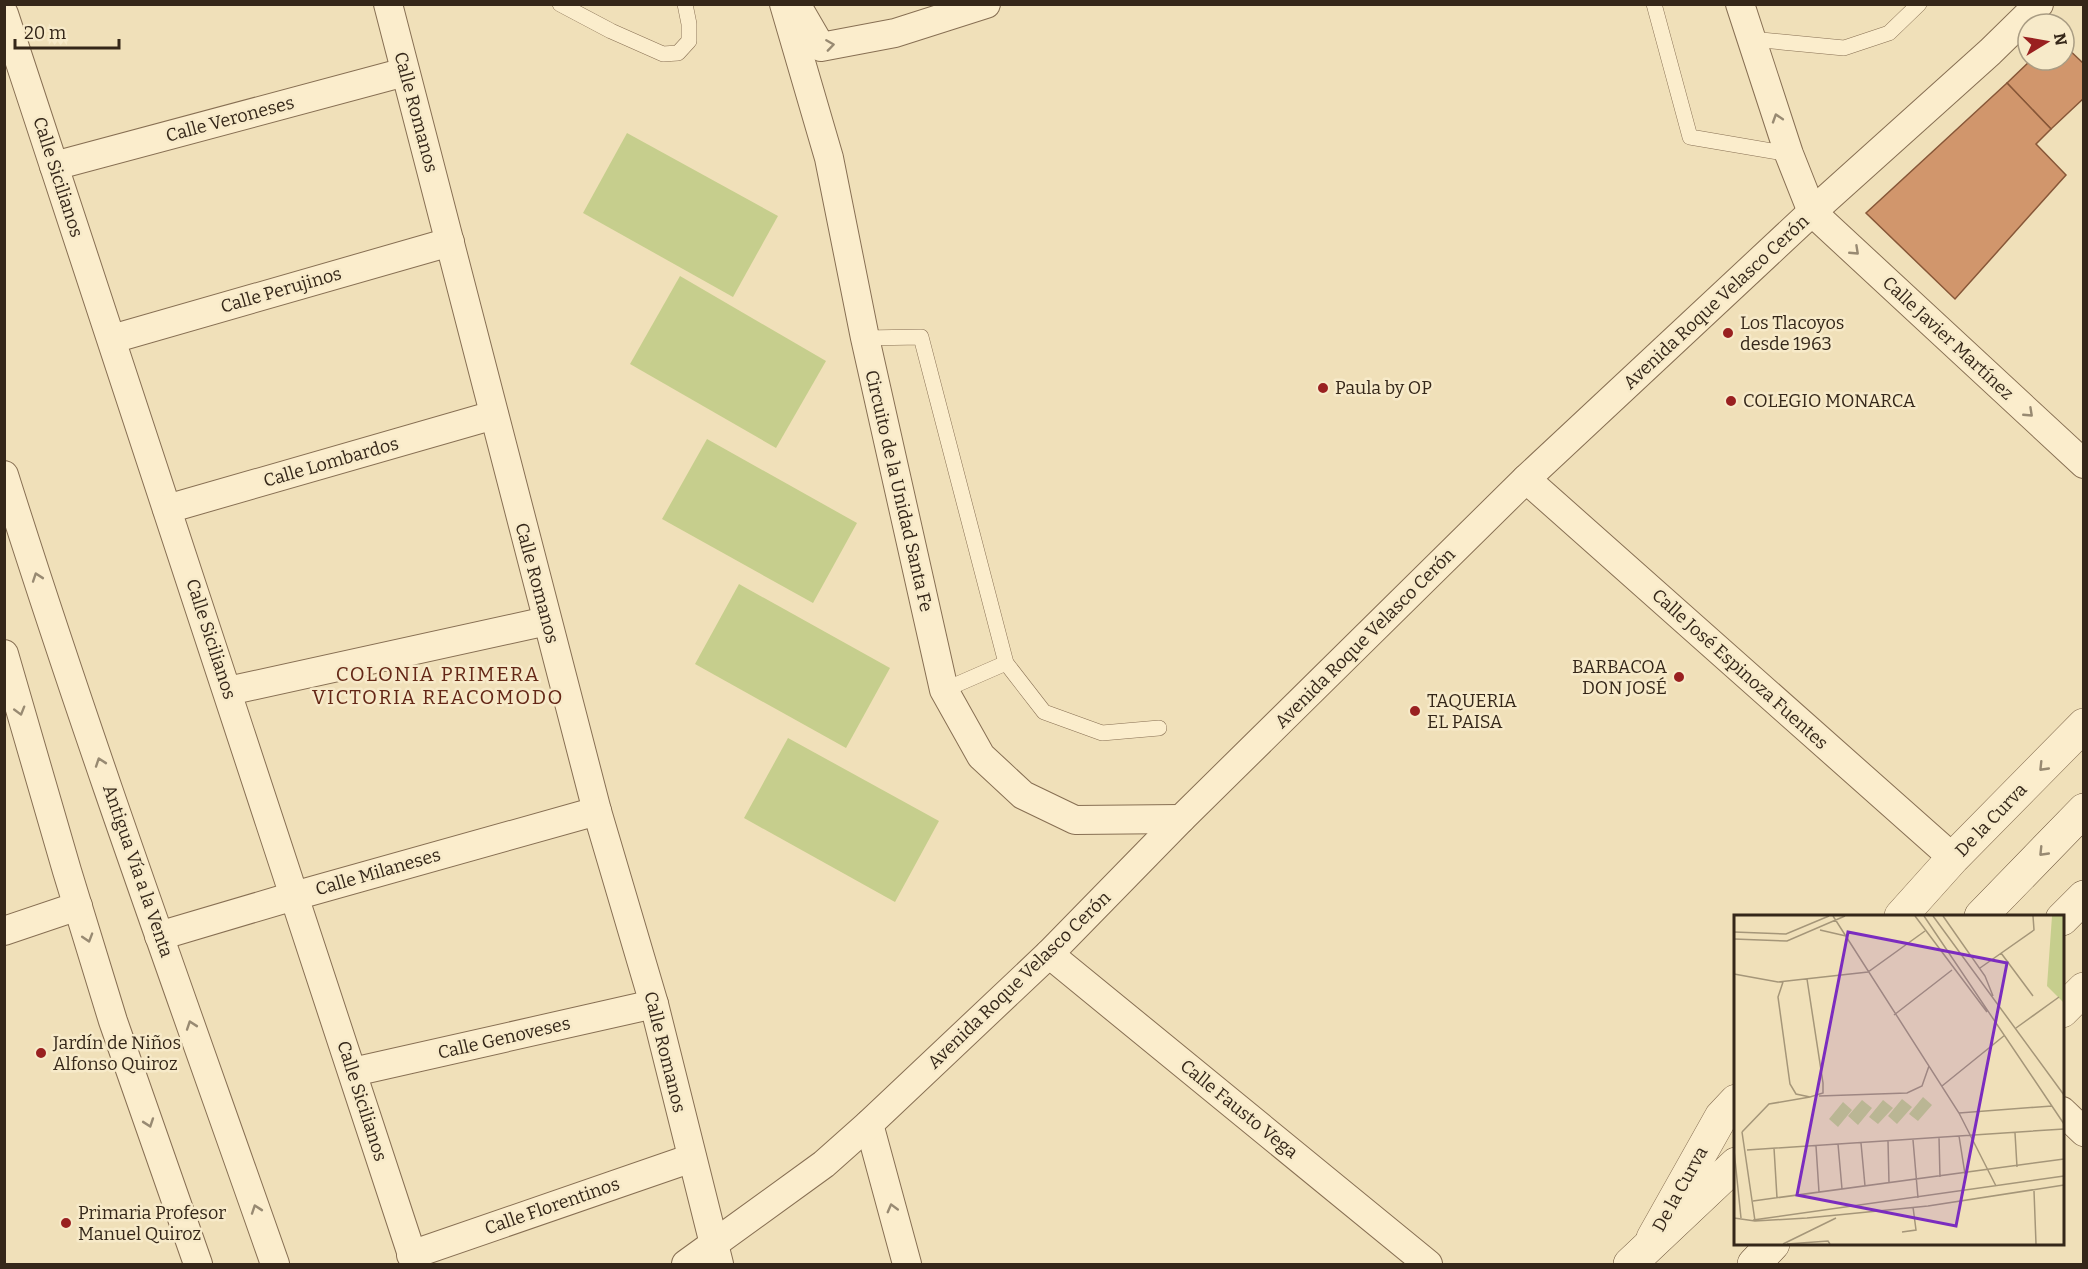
<svg xmlns="http://www.w3.org/2000/svg" width="2088" height="1269" font-family="Bitter,serif">
<rect width="100%" height="100%" fill="#f0e0b9"/>
<g fill="#c6ce8d">
<polygon points="627,133 778,216 733,297 583,213"/>
<polygon points="680,276 826,361 776,448 630,364"/>
<polygon points="707,439 857,523 813,603 662,519"/>
<polygon points="739,584 890,668 846,748 695,664"/>
<polygon points="788,738 939,821 895,902 744,818"/>
</g>
<g fill="#d1966c" stroke="#875738" stroke-width="1.5">
<polygon points="2064,45 2084,64 2084,98 2051,129 2007,83 2031,60 2064,60"/>
<polygon points="2007,83 2051,129 2036,144 2066,175 1955,299 1866,213"/>
</g>
<g fill="none" stroke-linecap="round" stroke-linejoin="round">
<defs>
<g id="service">
<polyline points="560,4 611,31 663,54 678,53 689,41 689,24 685,4"/>
<polyline points="1654,4 1690,137 1789,154"/>
<polyline points="1751,39 1844,48 1889,33 1919,4"/>
<polyline points="865,338 921,337 1006,663 1044,712 1102,733 1159,728"/>
<polyline points="944,690 1006,663"/>
</g>
<g id="minor">
<polyline points="388,4 597,811 654,1004 719,1264"/>
<polyline points="784,4 829,158 865,338 944,690 981,756 1023,795 1075,820 1181,819"/>
<polyline points="796,4 821,47 895,33 986,4"/>
<polyline points="1740,4 1789,154 1812,212 2084,464"/>
<polyline points="4,14 415,1264"/>
<polyline points="54,166 405,72"/>
<polyline points="112,339 450,242"/>
<path d="M4,475C88,741 183,1002 275,1264"/>
<polyline points="1526,479 1953,858"/>
<polyline points="167,509 494,415"/>
<polyline points="4,654 67,871 113,1021 198,1264"/>
<polyline points="228,691 547,621"/>
<polyline points="4,931 78,906"/>
<polyline points="159,936 294,896 597,811"/>
<polyline points="1049,954 1428,1264"/>
<polyline points="353,1072 654,1004"/>
<polyline points="2062,1111 2084,1132"/>
<polyline points="869,1124 907,1264"/>
<polyline points="411,1255 692,1158"/>
<polyline points="686,1264 824,1164 869,1124 1049,954 1181,819 1526,479 1812,212 1990,52 2039,4"/>
</g>
<g id="tertiary">
<polyline points="1901,916 1953,858 2084,725"/>
<polyline points="2062,1011 2084,989"/>
<polyline points="1653,1238 1721,1117 1736,1101"/>
</g>
<g id="secondary">
<polyline points="1981,916 2084,810"/>
<polyline points="2062,919 2084,897"/>
<polyline points="1630,1264 1736,1164"/>
<polyline points="1754,1264 1773,1244"/>
</g>
</defs>
<use href="#service" stroke="#876f53" stroke-width="16"/>
<use href="#minor" stroke="#876f53" stroke-width="30"/>
<use href="#tertiary" stroke="#876f53" stroke-width="34"/>
<use href="#secondary" stroke="#685037" stroke-width="34"/>
<use href="#service" stroke="#fbedcc" stroke-width="15"/>
<use href="#minor" stroke="#fbedcc" stroke-width="28"/>
<use href="#tertiary" stroke="#fbedcc" stroke-width="33"/>
<use href="#secondary" stroke="#fbedcc" stroke-width="33"/>
</g>
<defs><path id="oneway-chevron" d="M-2-3.5L2.5 0L-2 3.5" fill="none" stroke-width="1.6" stroke-linecap="round" stroke-linejoin="round" transform="scale(1.5)"/></defs>
<g stroke="#988a72">
<use href="#oneway-chevron" transform="translate(830 45) rotate(-8)"/>
<use href="#oneway-chevron" transform="translate(1777 118) rotate(-108)"/>
<use href="#oneway-chevron" transform="translate(1855 251) rotate(43)"/>
<use href="#oneway-chevron" transform="translate(2029 413) rotate(43)"/>
<use href="#oneway-chevron" transform="translate(37 577) rotate(-109)"/>
<use href="#oneway-chevron" transform="translate(20 711) rotate(74)"/>
<use href="#oneway-chevron" transform="translate(100 762) rotate(-109)"/>
<use href="#oneway-chevron" transform="translate(2043 767) rotate(134)"/>
<use href="#oneway-chevron" transform="translate(2043 852) rotate(134)"/>
<use href="#oneway-chevron" transform="translate(88 938) rotate(73)"/>
<use href="#oneway-chevron" transform="translate(191 1025) rotate(-109)"/>
<use href="#oneway-chevron" transform="translate(149 1123) rotate(71)"/>
<use href="#oneway-chevron" transform="translate(892 1208) rotate(-105)"/>
<use href="#oneway-chevron" transform="translate(256 1209) rotate(-109)"/>
</g>
<g fill="#992020" stroke="#f7eac9" stroke-width="2">
<circle cx="1728" cy="333" r="6"/>
<circle cx="1323" cy="388" r="6"/>
<circle cx="1731" cy="401" r="6"/>
<circle cx="1679" cy="677" r="6"/>
<circle cx="1415" cy="711" r="6"/>
<circle cx="41" cy="1053" r="6"/>
<circle cx="66" cy="1223" r="6"/>
</g>
<g text-anchor="middle" stroke-width="5" stroke-linejoin="round" paint-order="stroke">
<g font-size="18" fill="#352719" stroke="#f7eac9">
<text transform="translate(416 112) rotate(75)" y="6">Calle Romanos</text>
<text transform="translate(230 119) rotate(-15)" y="6">Calle Veroneses</text>
<text transform="translate(58 177) rotate(72)" y="6">Calle Sicilianos</text>
<text transform="translate(281 290) rotate(-16)" y="6">Calle Perujinos</text>
<text transform="translate(1716 302) rotate(-43)" y="6">Avenida Roque Velasco Cerón</text>
<text transform="translate(1948 338) rotate(43)" y="6">Calle Javier Martínez</text>
<text transform="translate(331 462) rotate(-16)" y="6">Calle Lombardos</text>
<text transform="translate(899 491) rotate(77)" y="6">Circuito de la Unidad Santa Fe</text>
<text transform="translate(537 583) rotate(75)" y="6">Calle Romanos</text>
<text transform="translate(1365 638) rotate(-45)" y="6">Avenida Roque Velasco Cerón</text>
<text transform="translate(211 639) rotate(72)" y="6">Calle Sicilianos</text>
<text transform="translate(1740 669) rotate(42)" y="6">Calle José Espinoza Fuentes</text>
<text transform="translate(1991 820) rotate(-46)" y="6">De la Curva</text>
<text transform="translate(138 871) rotate(71)" y="6">Antigua Vía a la Venta</text>
<text transform="translate(378 872) rotate(-16)" y="6">Calle Milaneses</text>
<text transform="translate(1019 980) rotate(-44)" y="6">Avenida Roque Velasco Cerón</text>
<text transform="translate(504 1038) rotate(-13)" y="6">Calle Genoveses</text>
<text transform="translate(665 1052) rotate(76)" y="6">Calle Romanos</text>
<text transform="translate(362 1101) rotate(72)" y="6">Calle Sicilianos</text>
<text transform="translate(1239 1109) rotate(39)" y="6">Calle Fausto Vega</text>
<text transform="translate(1680 1189) rotate(-61)" y="6">De la Curva</text>
<text transform="translate(552 1206) rotate(-19)" y="6">Calle Florentinos</text>
</g>
<g font-size="18" fill="#352719" stroke="#f7eac9" text-anchor="start">
<text x="1740" y="329">Los Tlacoyos<tspan x="1740" dy="21">desde 1963</tspan></text>
<text x="1335" y="394">Paula by OP</text>
<text x="1743" y="407">COLEGIO MONARCA</text>
<text x="1667" y="673" text-anchor="end">BARBACOA<tspan x="1667" dy="21">DON JOSÉ</tspan></text>
<text x="1427" y="707">TAQUERIA<tspan x="1427" dy="21">EL PAISA</tspan></text>
<text x="53" y="1049">Jardín de Niños<tspan x="53" dy="21">Alfonso Quiroz</tspan></text>
<text x="78" y="1219">Primaria Profesor<tspan x="78" dy="21">Manuel Quiroz</tspan></text>
</g>
<g font-size="20" letter-spacing="1.5" fill="#642716" stroke="#f7eac9">
<text x="438" y="681">COLONIA PRIMERA<tspan x="438" dy="23">VICTORIA REACOMODO</tspan></text>
</g>
</g>
<g transform="translate(1734 915)">
<rect width="330" height="330" fill="#f0e0b9"/>
<path d="M318,1H330V88L313,71ZM189,182L198,190L184,206L175,199ZM168,184L178,192L163,209L154,201ZM128,185L138,193L124,210L114,201ZM149,185L159,193L144,209L135,202ZM109,187L118,195L104,212L95,204Z" fill="#c6ce8d"/>
<path fill="none" stroke="#a59679" stroke-width="1.5" d="M99,1L225,198L262,271M181,1L253,97M190,1L330,209M199,1L330,180M209,1L251,61L259,81M86,15L112,21M0,17L52,19L95,1M0,24L53,26L111,1M267,38L299,81M246,53L300,15L299,1M0,59L44,67L134,57L191,16M49,67L44,82L56,169L62,179L76,182L89,178V168L73,64M160,100L218,55M282,113L325,82M208,171L271,120M85,181L173,178L188,171L195,151M225,198L318,191M8,217L35,189L76,182M8,217L21,306M281,218L283,252M225,221L231,259M205,222L206,262M179,225L184,283M154,226L155,268M127,228L131,271M104,229L108,274M82,231L85,277M40,233L43,283M0,235L7,303M13,235L330,214M300,276L302,329M19,286L330,244M0,303L21,306L73,303L194,291L330,270M19,305L330,261M168,317L182,315L179,292M49,329L102,303M53,329L94,326L96,329"/>
<path fill="#7b2cbf" fill-opacity="0.15" stroke="#7b2cbf" stroke-width="3" d="M114,17L273,48L222,311L63,280Z"/>
<rect width="330" height="330" fill="none" stroke="#352719" stroke-width="3"/>
</g>
<rect width="2088" height="1269" fill="none" stroke="#352719" stroke-width="12"/>
<g transform="translate(2046 42) rotate(79)"><circle r="28" fill="#f7eac9" stroke="#a99c83" stroke-width="1.5"/>
<path d="M0-4.5L10 22L0 15L-10 22Z" fill="#992020"/>
<text y="-9" font-size="16" font-weight="bold" text-anchor="middle" fill="#352719">N</text>
</g>
<path d="M15 39v9h104v-9" fill="none" stroke="#352719" stroke-width="3"/>
<text x="24" y="39" font-size="18" fill="#352719" stroke="#f7eac9" stroke-width="4.5" paint-order="stroke">20 m</text>
</svg>
